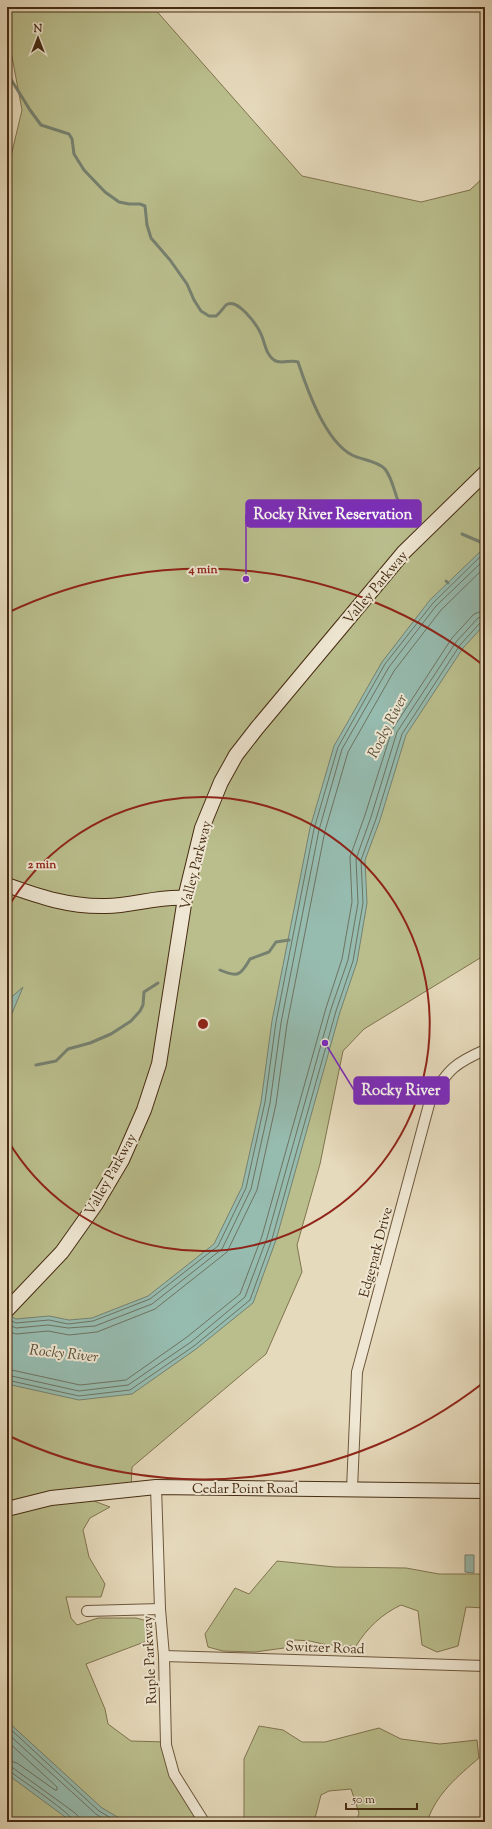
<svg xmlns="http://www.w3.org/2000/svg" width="492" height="1829" font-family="'Sorts Mill Goudy',serif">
<rect width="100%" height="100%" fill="#e6dabc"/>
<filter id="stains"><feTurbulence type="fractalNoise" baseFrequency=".005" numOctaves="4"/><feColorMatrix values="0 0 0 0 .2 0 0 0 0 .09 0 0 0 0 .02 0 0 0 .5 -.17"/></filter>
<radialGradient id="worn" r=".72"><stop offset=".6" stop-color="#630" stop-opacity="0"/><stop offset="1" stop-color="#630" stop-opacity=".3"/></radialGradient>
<g fill="#babe8d" stroke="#80744f">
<polygon points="7,7 153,7 302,176 421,202 470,190 485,176 485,955 364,1029 343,1051 320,1164 297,1245 302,1272 266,1354 132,1467 131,1489 7,1505 7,173 22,110 7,30"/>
<polygon points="86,1498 110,1507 90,1518 83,1530 89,1557 105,1584 101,1597 66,1597 71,1618 77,1625 98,1618 136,1618 151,1622 147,1641 86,1664 105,1709 108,1724 131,1741 166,1742 168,1759 201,1822 7,1822 7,1515 18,1511"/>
<path d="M277,1561L335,1567L406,1568L439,1574H485V1608L466,1607L458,1646L437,1652L422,1645L418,1611L401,1605C382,1614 367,1628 356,1646L327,1645L310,1641L295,1640L284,1648L255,1652L223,1651L208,1647L205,1634L235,1588L249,1594Z"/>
<path d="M259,1726L283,1730L302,1742H325L379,1728L401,1739L440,1744L477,1740L479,1758C458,1776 436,1794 427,1822H356L359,1813L351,1789L329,1791L321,1795L314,1822H244V1759Z"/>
</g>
<g fill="#96bbaf" stroke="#768170">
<polygon points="485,547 485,624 463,648 406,735 380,820 365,860 367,903 357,962 340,1012 276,1240 253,1303 196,1349 132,1394 79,1400 7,1384 7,1314 16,1319 49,1316 69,1320 92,1318 148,1296 214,1244 242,1187 261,1102 272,1021 310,828 334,746 382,662 430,600"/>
<polygon points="23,987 8,1023 7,1025 7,1001"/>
<polygon points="465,1555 474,1555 474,1573 465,1572"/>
<polygon points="7,1721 102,1808 126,1822 72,1822 7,1774"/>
</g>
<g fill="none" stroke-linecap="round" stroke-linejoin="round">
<g stroke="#6e7360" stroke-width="1">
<polyline points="7,1319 16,1323 49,1320 68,1324 93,1321 150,1299 218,1246 246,1188 265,1102 276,1022 314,829 338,747 385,664 433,603 485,552"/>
<polyline points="7,1324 16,1328 48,1325 68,1328 95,1326 152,1304 222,1249 251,1189 270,1103 281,1023 319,830 342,749 389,667 436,606 485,559"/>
<polyline points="7,1331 16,1334 48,1331 69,1335 97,1332 155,1309 227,1252 257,1190 276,1104 287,1024 325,831 348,752 394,671 441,610 485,567"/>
<polyline points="7,1369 80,1385 126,1380 187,1337 240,1294 262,1236 326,1008 342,959 352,902 350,857 365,815 392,730 452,638 474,614 485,610"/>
<polyline points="7,1375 79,1391 128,1385 191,1342 245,1297 267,1238 331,1009 348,960 358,903 356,859 371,817 397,732 456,642 478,618 485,616"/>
<polyline points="7,1380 79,1396 130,1390 194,1346 250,1300 272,1239 336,1011 353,961 363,903 361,860 376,819 402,734 460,645 480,623 485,621"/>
<polyline points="7,1726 99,1811 118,1822"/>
<polyline points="7,1733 96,1814 108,1822"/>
<polyline points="7,1741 57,1787 57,1790 55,1790 17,1763 7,1760"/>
<polyline points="7,1766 13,1768 75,1813 79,1817 79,1822"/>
<path d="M7,1771L11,1772C21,1780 73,1814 74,1822"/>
</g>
<g stroke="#768170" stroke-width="3">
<path d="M7,73L30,110L41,125L69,134L72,139L74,154L84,170L105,192L119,202L129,204H140L145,206L147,225L151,238L170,260L187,284L194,300L201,311L209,316H216C220,313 223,308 226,305C237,297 256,324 260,332C265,341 265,354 274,360C281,365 290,359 298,362C307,389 325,441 352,455C362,460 378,461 385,469C398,486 393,510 415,520"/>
<polyline points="462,534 485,544"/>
<polyline points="446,581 448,583"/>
<path d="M220,970C238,978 241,975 250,959L269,952L276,942L289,940"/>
<polyline points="36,1065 56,1061 68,1049 90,1043 111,1034 131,1021 140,1011 143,1005 144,992 158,983"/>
</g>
<defs>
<g id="street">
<polyline points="156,1487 160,1609 164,1656 166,1745 174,1774 204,1822"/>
<path d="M352,1489L357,1372L431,1097C449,1069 455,1063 485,1050"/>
<polyline points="87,1611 160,1609"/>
<polyline points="164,1656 485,1666"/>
</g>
<g id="secondary">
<path d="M7,885C40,897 70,907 106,906C132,906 158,896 185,898"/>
<polyline points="7,1310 62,1252 96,1204 122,1160 144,1110 159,1064 185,898 202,828 221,782 236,755 257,728 404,552 485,473"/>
<polyline points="7,1509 51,1498 156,1487 485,1491"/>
</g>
</defs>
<use href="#street" stroke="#6d573c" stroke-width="12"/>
<use href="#secondary" stroke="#452b11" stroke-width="16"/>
<use href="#street" stroke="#efe7d3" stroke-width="10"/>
<use href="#secondary" stroke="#efe7d3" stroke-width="14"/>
</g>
<g fill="none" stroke="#8f2418" stroke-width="2">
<path d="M7 909A227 227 0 1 1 7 1139"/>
<path d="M483 1383A455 455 0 0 1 7 1435M7 613A455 455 0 0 1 483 665"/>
</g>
<g text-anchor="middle" stroke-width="4" stroke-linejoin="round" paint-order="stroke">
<g font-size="14" fill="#452b11" stroke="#efe7d3">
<text transform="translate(375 587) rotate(-50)" y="5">Valley Parkway</text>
<text transform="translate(195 865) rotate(-76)" y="5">Valley Parkway</text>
<text transform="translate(110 1174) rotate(-61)" y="5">Valley Parkway</text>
<text transform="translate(375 1252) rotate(-75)" y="5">Edgepark Drive</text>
<text x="245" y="1493">Cedar Point Road</text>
<text transform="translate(325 1647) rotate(2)" y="5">Switzer Road</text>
<text transform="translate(149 1660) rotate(-93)" y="5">Ruple Parkway</text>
</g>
<g font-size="15" font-style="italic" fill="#594f38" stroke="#efe7d3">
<text transform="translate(387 726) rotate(-63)" y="5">Rocky River</text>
<text transform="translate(64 1353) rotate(6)" y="5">Rocky River</text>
</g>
</g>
<circle cx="203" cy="1024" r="6" fill="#8f2418" stroke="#efe7d3" stroke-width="2"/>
<g font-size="12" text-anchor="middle" font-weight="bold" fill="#8f2418" stroke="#efe7d3" stroke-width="4" stroke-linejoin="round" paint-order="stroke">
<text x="203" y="573">4 min</text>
<text x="42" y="868">2 min</text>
</g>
<path fill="none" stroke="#7b2cbf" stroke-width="1.5" d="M246 579L246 514M325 1043L354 1090"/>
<g fill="#7b2cbf" stroke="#efe7d3" stroke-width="1.5">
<circle cx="246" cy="579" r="4"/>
<circle cx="325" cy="1043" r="4"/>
</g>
<g fill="#7b2cbf" stroke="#7b2cbf" stroke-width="1.5">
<rect x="246" y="500" width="175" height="27" rx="4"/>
<rect x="354" y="1077" width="95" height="27" rx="4"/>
</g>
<g font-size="15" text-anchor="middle" font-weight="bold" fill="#fff">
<text x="333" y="519">Rocky River Reservation</text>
<text x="401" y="1095">Rocky River</text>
</g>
<rect width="492" height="1829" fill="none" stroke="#e6dabc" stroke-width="24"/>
<rect x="8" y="8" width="476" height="1813" fill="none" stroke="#452b11" stroke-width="2"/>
<rect x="12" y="12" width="468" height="1805" fill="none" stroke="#452b11"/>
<g transform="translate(38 38)" stroke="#efe7d3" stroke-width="3" paint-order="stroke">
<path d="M0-3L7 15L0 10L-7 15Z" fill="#452b11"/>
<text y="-6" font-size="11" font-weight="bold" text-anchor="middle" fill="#452b11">N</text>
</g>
<path d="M346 1803v6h71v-6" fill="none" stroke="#452b11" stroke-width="2"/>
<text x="352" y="1803" font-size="12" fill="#452b11" stroke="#efe7d3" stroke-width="3" paint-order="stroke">50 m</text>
<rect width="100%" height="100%" filter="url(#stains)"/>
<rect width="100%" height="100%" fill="url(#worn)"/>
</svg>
